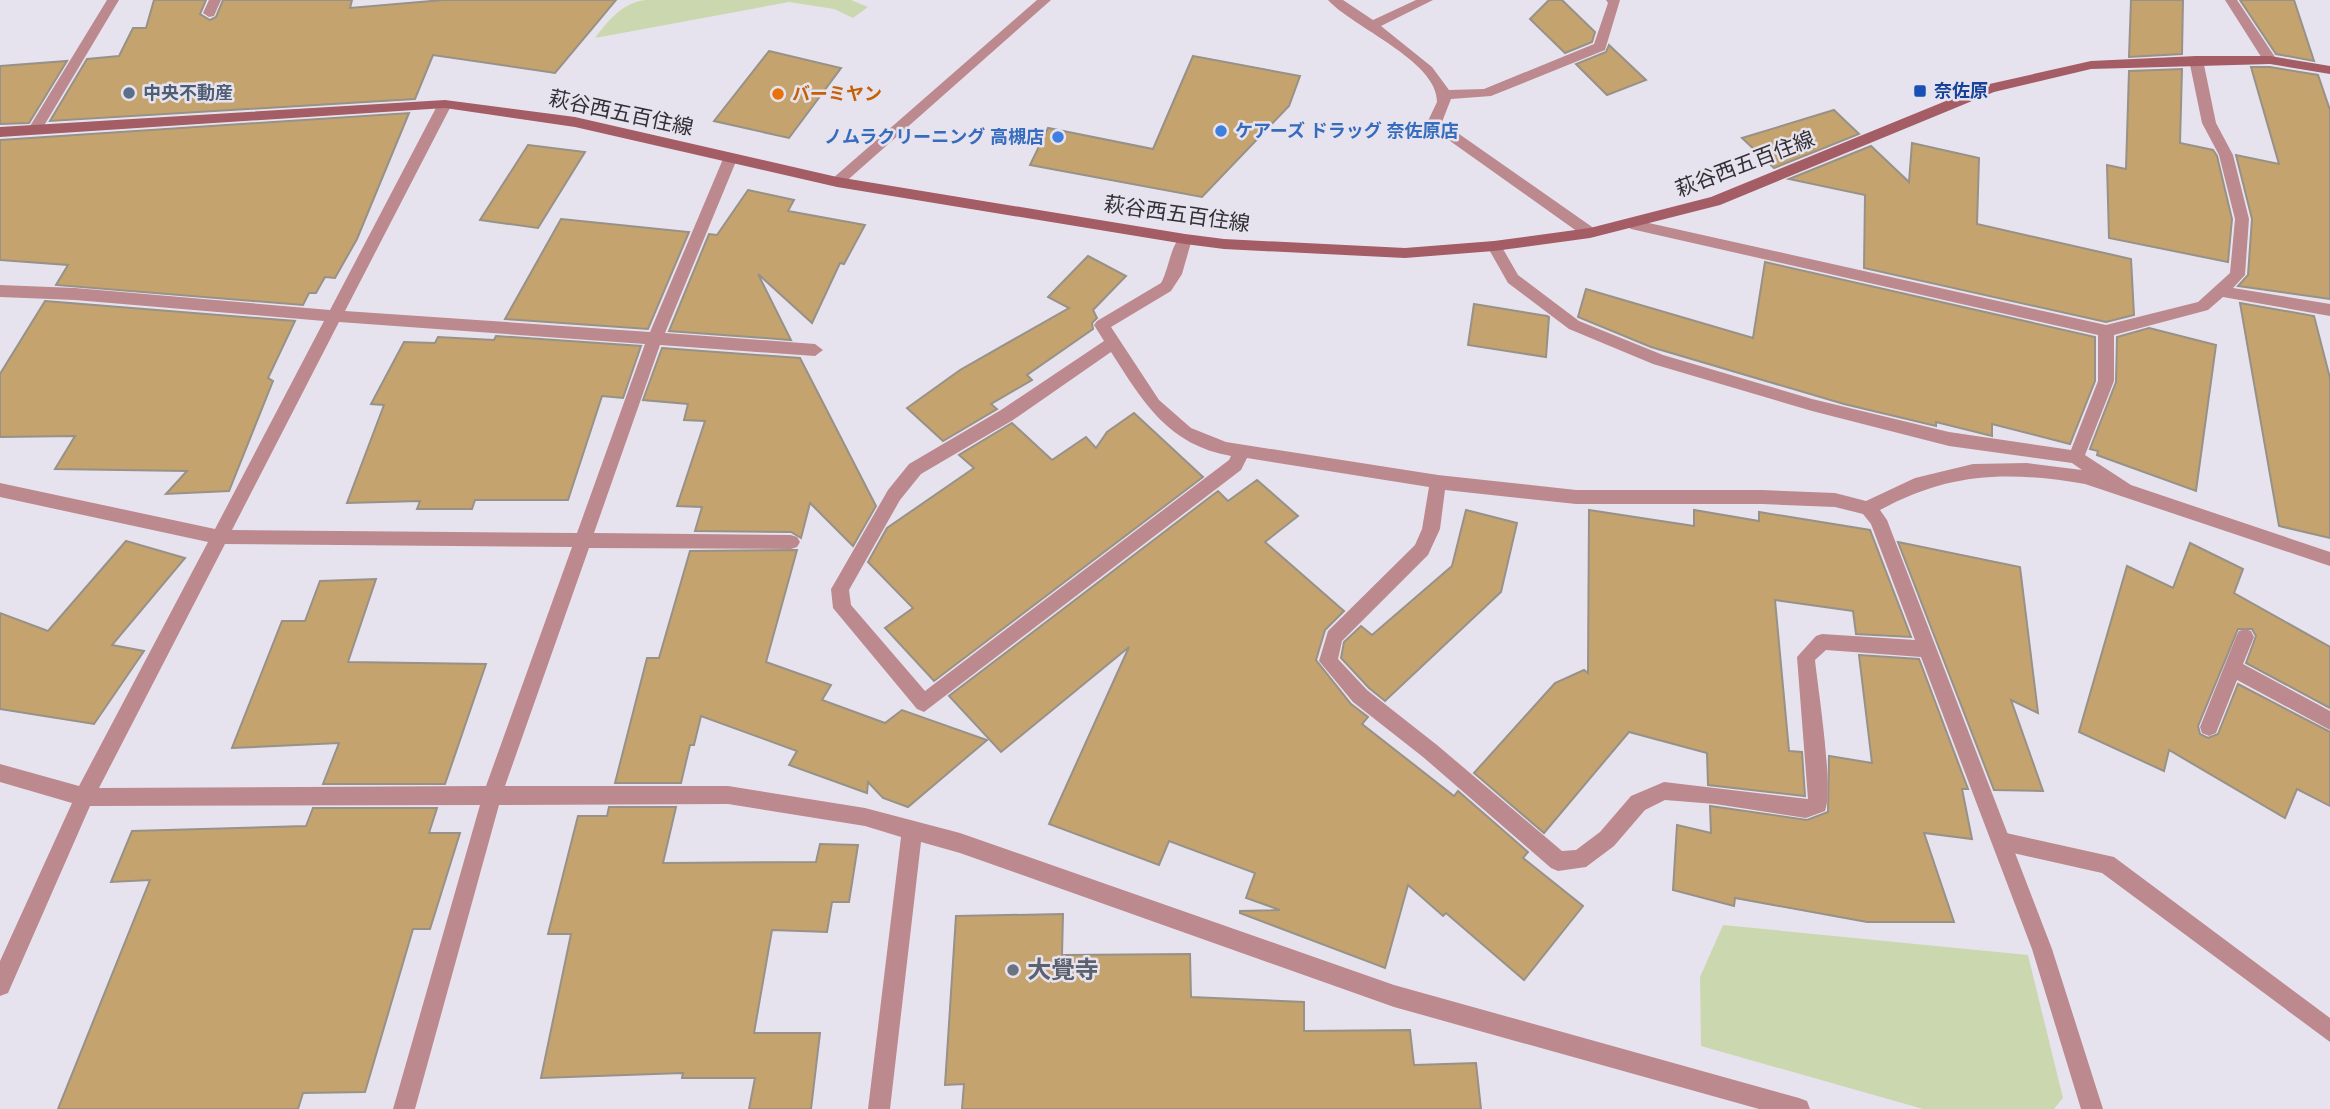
<svg xmlns="http://www.w3.org/2000/svg" width="2330" height="1109" font-family="'Libre Baskerville','Noto Sans JP',serif">
<rect width="100%" height="100%" fill="#e7e3ee"/>
<g fill="#cbd8af">
<path d="M645,0H851L868,7L853,18L834,9L789,2L595,38C608,21 622,3 645,0Z"/>
<polygon points="1723,925 2028,955 2063,1098 2054,1109 1923,1109 1701,1046 1700,977"/>
</g>
<g fill="#c5a36f" stroke="#979188" stroke-width="2">
<polygon points="154,0 206,0 200,14 210,20 216,17 223,0 352,0 350,8 443,0 616,0 555,73 433,55 415,99 50,121 87,59 119,56 133,28 146,28"/>
<polygon points="1549,0 1562,0 1595,32 1592,42 1565,53 1530,19"/>
<polygon points="2131,0 2183,0 2182,54 2129,57"/>
<polygon points="2240,0 2294,0 2314,61 2276,54"/>
<polygon points="1609,45 1646,80 1607,95 1576,64 1606,52"/>
<polygon points="769,51 841,68 789,138 714,121"/>
<polygon points="1193,56 1300,76 1289,106 1202,197 1030,165 1048,128 1153,149"/>
<polygon points="67,61 29,123 0,124 0,66"/>
<polygon points="2251,67 2270,67 2318,75 2330,110 2330,299 2238,286 2248,275 2252,219 2236,155 2279,164"/>
<polygon points="2182,69 2180,143 2213,150 2217,156 2232,219 2228,262 2109,238 2107,165 2126,169 2129,71"/>
<polygon points="1834,110 1859,134 1774,168 1742,138"/>
<polygon points="409,113 357,239 335,278 325,277 316,293 309,293 303,305 56,285 68,265 0,260 0,140"/>
<polygon points="1912,143 1979,158 1977,224 2131,259 2134,315 2106,322 1864,268 1865,195 1789,179 1871,146 1909,182"/>
<polygon points="528,145 585,152 538,228 480,220"/>
<polygon points="748,190 794,200 788,211 865,225 844,264 840,263 812,323 758,274 791,340 669,331 709,234 717,235"/>
<polygon points="561,219 689,232 648,329 505,319"/>
<polygon points="1088,256 1126,276 1093,310 1097,318 1092,323 1093,329 1027,375 1032,380 991,404 997,409 943,441 907,408 960,370 1069,308 1048,297"/>
<polygon points="1765,262 2095,337 2095,381 2070,444 1992,424 1992,436 1936,422 1936,426 1844,404 1651,347 1578,317 1586,289 1753,338"/>
<polygon points="45,301 295,321 268,378 273,381 229,491 166,494 187,471 55,469 75,436 0,437 0,374"/>
<polygon points="2240,303 2314,316 2330,378 2330,538 2279,526"/>
<polygon points="1474,304 1547,316 1549,317 1546,357 1468,345"/>
<polygon points="2149,328 2216,345 2196,491 2097,455 2098,451 2090,449 2116,382 2117,337"/>
<polygon points="496,336 641,346 623,398 602,396 568,500 475,500 472,509 417,509 420,501 347,503 384,405 371,404 404,342 435,343 438,337 494,340"/>
<polygon points="662,348 800,358 876,506 853,546 810,503 801,538 791,532 695,531 702,507 677,506 705,421 684,420 688,404 643,400"/>
<polygon points="1134,413 1203,477 934,681 885,628 913,608 868,562 887,528 974,468 959,455 1012,423 1052,460 1086,437 1096,448 1107,432"/>
<polygon points="1257,480 1298,516 1265,542 1344,611 1325,630 1316,660 1351,704 1368,717 1362,724 1454,796 1458,791 1528,852 1523,858 1583,906 1524,980 1446,913 1443,916 1408,885 1385,968 1240,913 1240,911 1280,910 1246,898 1255,873 1169,841 1159,865 1049,824 1129,647 1001,752 949,696 1218,491 1228,501"/>
<polygon points="1466,510 1517,523 1501,592 1385,701 1369,688 1341,658 1344,642 1361,626 1372,635 1452,566"/>
<polygon points="1589,510 1694,526 1694,510 1759,521 1759,512 1870,530 1911,637 1856,634 1853,611 1775,600 1789,751 1802,752 1805,796 1708,785 1707,753 1629,732 1544,833 1474,773 1555,683 1584,670 1588,673"/>
<polygon points="126,541 185,558 112,645 144,651 94,724 0,709 0,613 48,631"/>
<polygon points="1898,542 2020,567 2038,713 2011,700 2043,791 1994,790"/>
<polygon points="2190,543 2243,569 2234,593 2330,647 2330,708 2246,663 2256,636 2252,629 2238,629 2198,726 2200,734 2208,738 2218,734 2238,684 2330,732 2330,806 2297,789 2285,818 2169,750 2164,771 2079,732 2127,566 2173,588"/>
<polygon points="797,550 766,662 831,685 822,700 885,723 902,710 987,740 908,807 883,798 868,782 867,793 789,765 797,751 701,716 694,745 690,745 681,783 615,783 647,658 659,658 690,551"/>
<polygon points="376,579 348,662 486,664 445,784 323,784 339,743 232,748 282,621 305,621 320,581"/>
<polygon points="1859,655 1919,659 1968,789 1962,789 1972,839 1924,833 1954,922 1867,922 1735,898 1734,906 1673,890 1677,825 1711,833 1710,806 1807,820 1828,812 1829,756 1872,763"/>
<polygon points="609,807 676,807 663,863 816,862 820,844 858,845 849,902 832,902 827,932 772,930 754,1033 820,1033 811,1109 749,1109 755,1078 682,1078 683,1073 541,1078 571,934 548,934 578,816 607,816"/>
<polygon points="313,808 437,808 429,833 460,833 430,929 413,929 365,1092 303,1093 298,1109 58,1109 150,880 111,882 132,831 306,826"/>
<polygon points="1063,914 1062,955 1190,954 1191,997 1304,1002 1304,1031 1410,1030 1414,1065 1476,1063 1481,1109 962,1109 964,1084 945,1085 956,916"/>
</g>
<g fill="none" stroke-linecap="round" stroke-linejoin="round">
<polygon fill="#bc898f" fill-rule="evenodd" points="2002,832 2114,857 2330,1018 2330,1042 2102,873 1995,849 1992,842 1995,835"/>
<g fill="#bc898f" fill-rule="evenodd">
<polygon points="107,0 119,0 39,134 29,134 27,131"/>
<polygon points="209,0 221,0 214,16 209,17 203,13"/>
<path d="M1328,0H1343L1373,20L1416,0H1433L1381,26L1432,67L1449,90L1484,89L1594,44L1608,3L1606,0H1620L1605,50L1491,96L1451,99L1442,122L1595,229L1597,233L1595,237H1585L1429,126L1427,123L1437,102C1438,61 1352,27 1328,0Z"/>
<polygon points="2225,0 2237,0 2277,60 2275,63 2265,63"/>
<path d="M2196,56L2203,60L2216,123L2233,155L2249,219L2245,275L2233,288L2330,304V316L2223,297L2208,310L2114,335V381L2085,455L2131,485L2330,552V566L2085,484C2008,471 1950,472 1880,510L1887,520L2052,949L2103,1109H2081L2032,949L1921,657L1826,650L1815,660C1818,689 1834,789 1825,811L1806,818L1715,804L1665,800L1645,810L1614,846L1586,867L1558,871L1551,868L1423,757L1353,702L1319,661L1328,631L1415,545L1422,529L1429,487L1247,458L1241,470L924,712L917,709L833,608L831,589L834,584L888,490L909,464L1001,410L1104,341L1094,325L1097,321L1161,283C1169,270 1171,239 1185,234L1192,239L1182,274L1171,291L1111,327L1159,400L1191,428L1226,442L1438,475L1576,490H1762L1835,493L1866,501L1915,478L1973,464L2027,463L2082,470L2072,463L1949,446L1812,411L1653,364L1569,329L1508,283L1487,246L1494,241L1499,242L1518,275L1579,321L1663,355L1812,399L1949,432L2071,450L2098,381V335L1631,229L1624,224L1631,219L2106,325L2198,302L2230,273L2235,219L2219,155L2202,123L2189,60ZM1111,352C1143,402 1168,445 1231,456L1229,460L925,691L851,605L849,590L900,500L921,474L1013,420ZM1445,490L1576,504H1762L1835,507L1863,514L1871,524L1915,640L1822,634L1816,636L1797,657L1808,799L1664,782L1631,796L1600,832L1576,850L1562,851L1437,745L1367,690L1338,659L1342,641L1428,555L1440,529Z"/>
<path d="M445,100L452,104L345,311L650,332L723,159L730,154L737,159L665,333L815,344L823,350L815,356L660,345L594,533L791,535L797,537L800,542L797,547L791,549L589,548L505,786H728L865,808L960,833L1394,985L1799,1098L1807,1101L1810,1109H1759L1394,1007L960,853L921,842L890,1109H868L901,837L865,826L728,804L499,805L415,1109H393L480,805L90,806L8,993L0,996V961L72,803L0,782V764L79,786L208,542L0,497V483L215,529L324,321L75,300L0,297V285L75,288L330,310L438,104ZM339,322L645,344L577,533L232,530ZM225,544L572,547L486,786L99,788Z"/>
<polygon points="2245,629 2251,631 2254,637 2243,664 2330,711 2330,730 2237,680 2216,733 2209,736 2202,733 2200,727 2236,637 2239,631"/>
</g>
<polygon fill="#bc898f" fill-rule="evenodd" points="1037,0 1051,0 842,185 832,185 832,179"/>
<polygon fill="#a45c65" fill-rule="evenodd" points="2196,56 2270,56 2330,66 2330,74 2270,64 2091,69 1994,92 1720,205 1590,238 1494,251 1405,258 1224,249 1185,244 837,187 575,127 445,108 0,137 0,127 445,100 575,117 837,177 1185,234 1224,239 1405,248 1494,241 1590,228 1711,197 1985,85 2091,61"/>
</g>
<rect fill="#1a4fb4" stroke="#e7e3ee" stroke-width="2.5" x="1913" y="84" width="14" height="14" rx="3.5"/>
<circle fill="#5c6f8a" stroke="#e7e3ee" stroke-width="2.5" cx="129" cy="93" r="7"/>
<circle fill="#e8710a" stroke="#e7e3ee" stroke-width="2.5" cx="778" cy="94" r="7"/>
<g fill="#3f7fe0" stroke="#e7e3ee" stroke-width="2.5">
<circle cx="1221" cy="131" r="7"/>
<circle cx="1058" cy="137" r="7"/>
</g>
<circle fill="#6b7280" stroke="#e7e3ee" stroke-width="2.5" cx="1013" cy="970" r="7"/>
<g text-anchor="middle" stroke-width="5" stroke-linejoin="round" paint-order="stroke">
<g font-size="18" font-weight="bold" fill="#164399" stroke="#e7e3ee" text-anchor="start">
<text x="1934" y="97">奈佐原</text>
</g>
<g font-size="18" font-weight="bold" fill="#4e5e75" stroke="#e7e3ee" text-anchor="start">
<text x="143" y="99">中央不動産</text>
</g>
<g font-size="18" font-weight="bold" fill="#c56008" stroke="#e7e3ee" text-anchor="start">
<text x="792" y="100">バーミヤン</text>
</g>
<g font-size="18" font-weight="bold" fill="#366cbe" stroke="#e7e3ee" text-anchor="start">
<text x="1235" y="137">ケアーズ ドラッグ 奈佐原店</text>
<text x="1044" y="143" text-anchor="end">ノムラクリーニング 高槻店</text>
</g>
<g font-size="21" fill="#323034" stroke="#e7e3ee">
<text transform="translate(621 113) rotate(12)" y="7">萩谷西五百住線</text>
<text transform="translate(1745 164) rotate(-21)" y="7">萩谷西五百住線</text>
<text transform="translate(1177 214) rotate(8)" y="7">萩谷西五百住線</text>
</g>
<g font-size="24" font-weight="bold" fill="#5b616d" stroke="#e7e3ee" text-anchor="start">
<text x="1027" y="978">大覺寺</text>
</g>
</g>
</svg>
